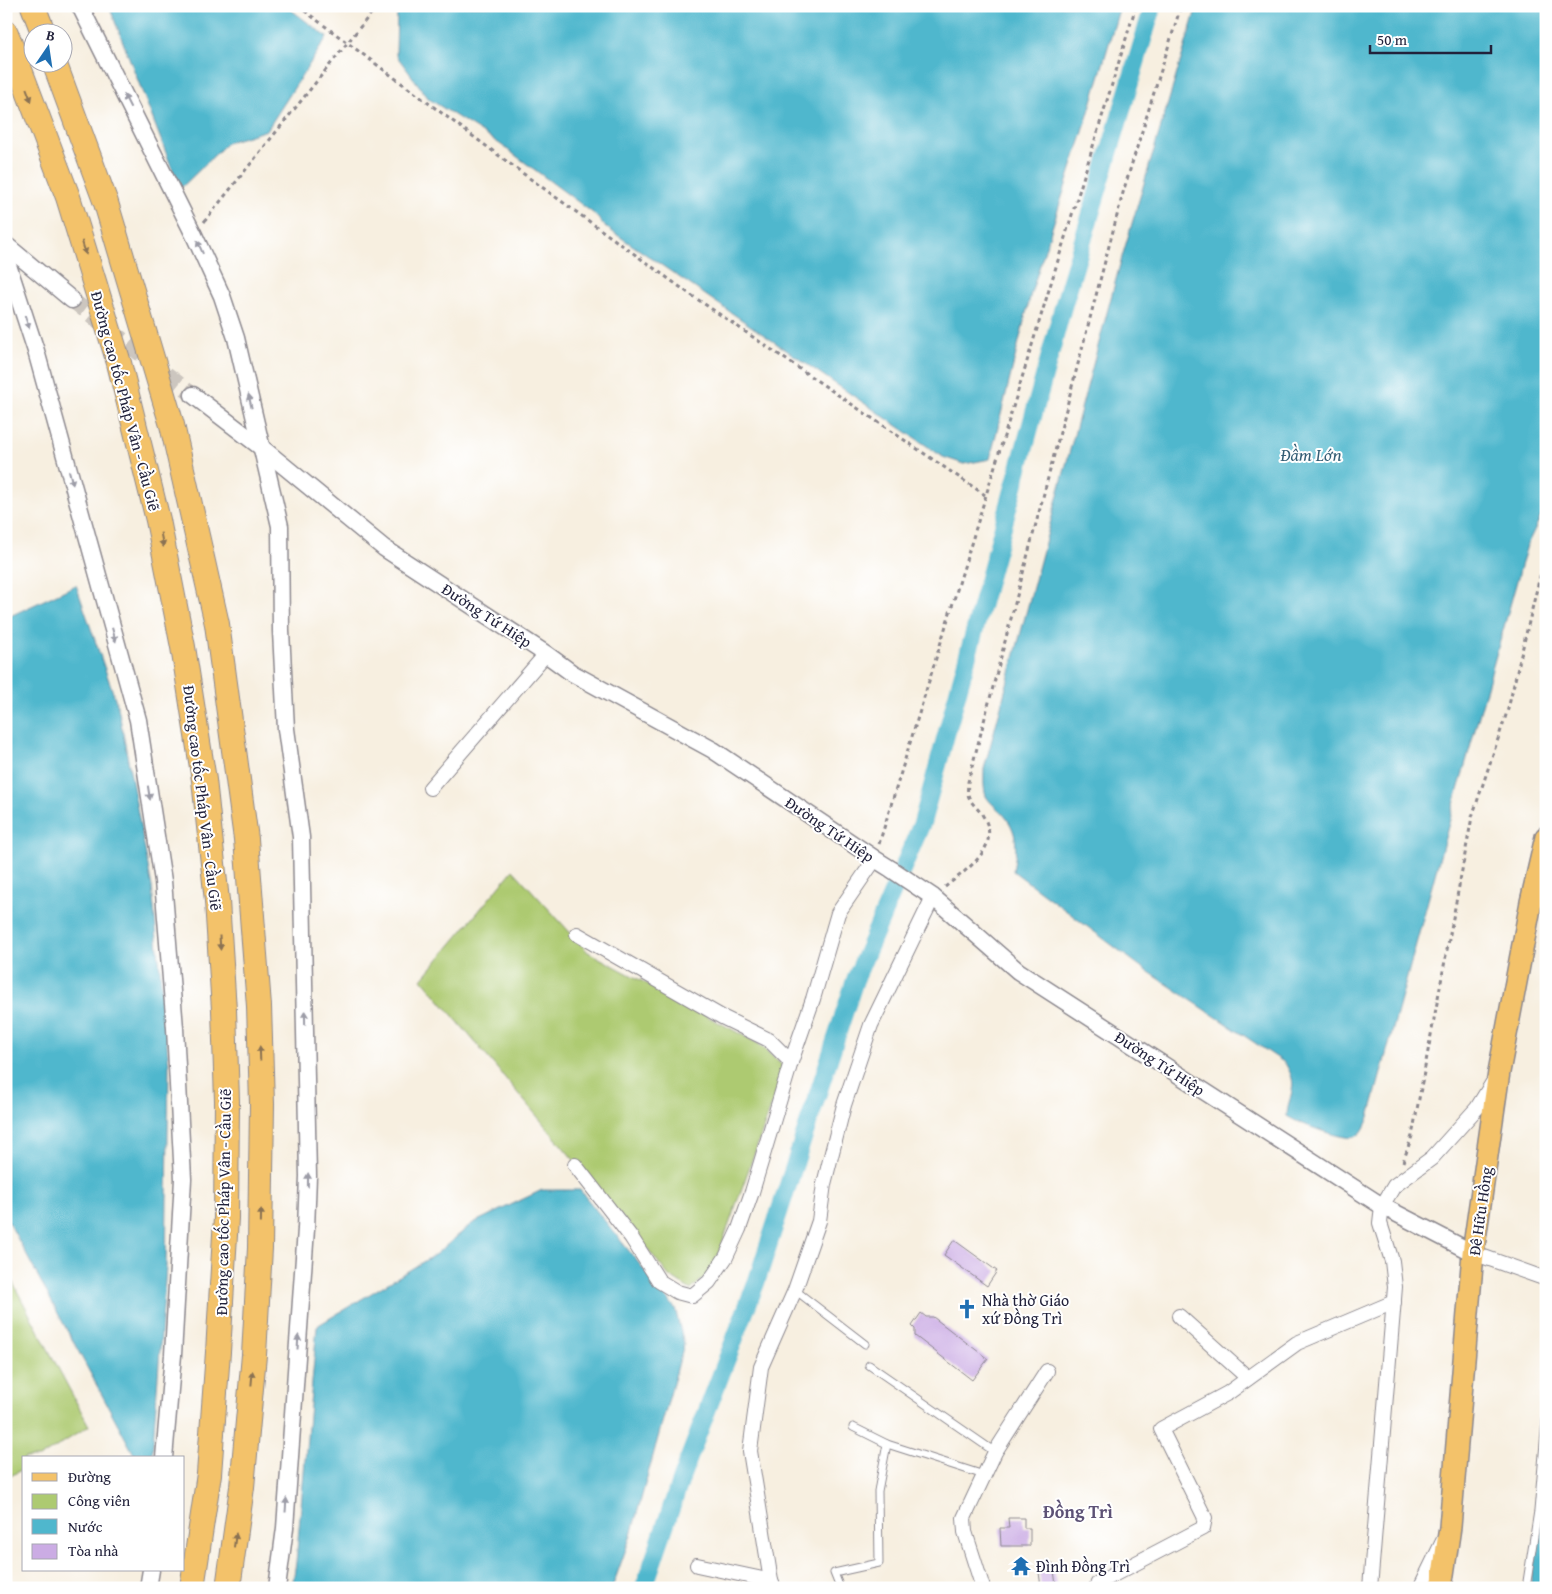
<svg xmlns="http://www.w3.org/2000/svg" width="1552" height="1594" font-family="'Gentium Book Plus',serif">
<rect width="100%" height="100%" fill="#fff"/>
<filter id="ink" filterUnits="userSpaceOnUse"><feTurbulence type="fractalNoise" baseFrequency=".02" numOctaves="2"/><feDisplacementMap in="SourceGraphic" scale="10" xChannelSelector="R" yChannelSelector="G"/><feConvolveMatrix kernelMatrix="1 2 1 2 8 2 1 2 1" color-interpolation-filters="sRGB"/></filter>
<filter id="wash" filterUnits="userSpaceOnUse"><feTurbulence type="fractalNoise" baseFrequency=".0096" numOctaves="4" result="noise"/><feDisplacementMap in="SourceGraphic" scale="20" xChannelSelector="R" yChannelSelector="G"/><feGaussianBlur stdDeviation="1.12" result="paint"/><feColorMatrix in="noise" values="0 0 0 0 0 0 0 0 0 0 0 0 0 0 0 0 0 1.4 0 .05"/><feComposite in="paint" operator="in"/></filter>
<g filter="url(#wash)">
<rect width="100%" height="100%" fill="#f7efe0"/>
<g fill="#adca71" stroke="#687656">
<polygon points="513,870 588,952 759,1044 785,1068 713,1269 691,1290 669,1276 636,1234 422,979"/>
<polygon points="6,1270 89,1426 39,1458 24,1458 24,1468 6,1479"/>
</g>
<g fill="#4fb7cd" stroke="#386c84">
<polygon points="109,6 286,6 327,37 267,130 228,142 180,189"/>
<polygon points="399,6 1120,6 1083,132 1031,293 990,459 964,464 943,457 607,228 593,213 500,144 429,99 396,55 397,10"/>
<path d="M1197,6H1546V506L1527,545L1455,801L1369,1117C1366,1124 1363,1134 1355,1137C1345,1141 1297,1123 1287,1116C1287,1111 1288,1108 1289,1103C1294,1085 1295,1080 1285,1063L1140,966L1013,871C1017,849 1019,831 1002,813C997,808 989,802 986,796C983,788 984,778 984,769L1122,257Z"/>
<polygon points="76,585 118,707 152,887 169,1065 166,1267 152,1458 136,1458 6,1217 6,618"/>
<polygon points="542,1190 580,1190 675,1308 684,1344 631,1535 612,1588 292,1588 296,1562 317,1326 436,1254 473,1223"/>
<polygon points="1546,1478 1546,1588 1530,1588"/>
</g>
<g fill="none" stroke-linecap="round" stroke-linejoin="round">
<polyline stroke="#4fb7cd" stroke-width="18" points="644,1588 682,1476 756,1283 855,980 922,823 1063,307 1153,6"/>
</g>
<g id="blocks">
<g fill="#cbace4">
<polygon points="954,1240 997,1271 987,1286 944,1255"/>
<polygon points="921,1313 926,1317 933,1317 988,1359 972,1380 915,1336 915,1329 912,1326"/>
<polygon points="1008,1518 1024,1518 1024,1528 1030,1528 1030,1546 1001,1546 1000,1528 1009,1528"/>
<polygon points="1053,1563 1056,1585 1041,1587 1038,1565"/>
</g>
</g>
</g>
<g filter="url(#ink)">
<use href="#blocks" fill-opacity="0" stroke="#8c888e" stroke-width="1"/>
<g fill="none" stroke-linecap="round" stroke-linejoin="round">
<polyline stroke="#ccc6bf" stroke-width="16" stroke-dasharray="16 8" stroke-linecap="butt" points="72,300 193,395"/>
<defs>
<g id="service">
<polyline points="795,1290 865,1344"/>
<polyline points="869,1365 995,1452"/>
<polyline points="853,1427 887,1444 984,1475"/>
<polyline points="840,1588 834,1573 879,1563 878,1491 887,1444"/>
<polyline points="1526,1588 1538,1511 1546,1420"/>
</g>
<g id="minor">
<polyline points="430,788 546,654"/>
<polyline points="577,934 722,1017 769,1040 791,1062"/>
<polyline points="575,1165 631,1237 659,1281 677,1292 692,1296 709,1282 726,1257 739,1229 752,1192 791,1062 813,999 838,913 875,859"/>
<polyline points="1473,1253 1546,1279"/>
<polyline points="1179,1316 1248,1378"/>
<polyline points="697,1565 771,1581"/>
<polyline points="774,1588 771,1581 750,1451 761,1367 795,1290 819,1221 824,1184 844,1105 871,1025 933,897"/>
<polyline points="983,1588 965,1532 964,1518 995,1452 1047,1371"/>
<polyline points="1096,1588 1098,1583 1203,1528 1205,1518 1161,1429 1228,1393 1297,1343 1394,1302"/>
<polyline points="1370,1588 1395,1287 1392,1261 1380,1223 1382,1206 1394,1186 1432,1158 1477,1108 1495,1079"/>
<polyline points="1420,1588 1443,1541"/>
</g>
<g id="tertiary">
<polyline points="80,6 194,235 222,296 236,338 280,526 281,631 286,729 301,837 308,1176 306,1229 285,1528 277,1588"/>
<polyline points="6,245 72,300"/>
<polyline points="6,259 36,351 138,720 163,881 175,1028 183,1179 173,1355 164,1458"/>
<polyline points="193,395 262,448 384,548 546,654 572,673 713,750 875,859 891,869 933,897 1018,971 1382,1206 1473,1253"/>
<polyline points="148,1588 151,1570"/>
</g>
<polyline id="primary" points="1441,1588 1450,1527 1473,1253 1499,1072 1531,902 1546,837"/>
<g id="motorway">
<polyline points="33,6 43,32"/>
<polyline points="6,33 68,197 119,363 158,520 183,647 204,780 217,901 224,1010 227,1101 226,1218 218,1352 209,1474 192,1588"/>
<polyline points="54,62 106,203 172,425 217,624 246,839 259,1006 262,1104 260,1248 254,1355 242,1487 228,1588"/>
</g>
</defs>
<use href="#service" stroke="#8c888e" stroke-width="9"/>
<use href="#minor" stroke="#8c888e" stroke-width="16"/>
<use href="#tertiary" stroke="#8c888e" stroke-width="19"/>
<use href="#primary" stroke="#8c888e" stroke-width="24"/>
<use href="#motorway" stroke="#8c888e" stroke-width="26"/>
<g stroke="#8c888e" stroke-width="3" stroke-dasharray="4 4" stroke-linecap="butt">
<polyline points="298,6 521,172 691,295 985,495"/>
<polyline points="204,222 377,6"/>
<polyline points="879,844 1136,6"/>
<path d="M945,887C966,870 1003,847 983,816C979,809 969,802 968,794C967,790 968,785 968,782L1124,189L1181,6"/>
<polyline points="1403,1162 1412,1136 1472,817 1508,709 1546,551"/>
</g>
<use href="#service" stroke="#fff" stroke-width="7"/>
<use href="#minor" stroke="#fff" stroke-width="14"/>
<use href="#tertiary" stroke="#fff" stroke-width="16"/>
<use href="#primary" stroke="#f3c26a" stroke-width="21"/>
<use href="#motorway" stroke="#f3c26a" stroke-width="24"/>
</g>
<defs><path id="oneway-solid" d="M-6-.8H1V-3.2L6.5 0L1 3.2V.8H-6Z" transform="scale(1.25)"/></defs>
<g fill="#8a7252">
<use href="#oneway-solid" transform="translate(29 95) rotate(69)"/>
<use href="#oneway-solid" transform="translate(84 248) rotate(73)"/>
<use href="#oneway-solid" transform="translate(162 540) rotate(79)"/>
<use href="#oneway-solid" transform="translate(220 943) rotate(86)"/>
<use href="#oneway-solid" transform="translate(260 1053) rotate(-92)"/>
<use href="#oneway-solid" transform="translate(261 1216) rotate(-89)"/>
<use href="#oneway-solid" transform="translate(252 1378) rotate(-85)"/>
<use href="#oneway-solid" transform="translate(235 1540) rotate(-82)"/>
</g>
<g fill="#9c9ca7">
<use href="#oneway-solid" transform="translate(127 101) rotate(-117)"/>
<use href="#oneway-solid" transform="translate(200 247) rotate(-114)"/>
<use href="#oneway-solid" transform="translate(27 322) rotate(72)"/>
<use href="#oneway-solid" transform="translate(250 401) rotate(-103)"/>
<use href="#oneway-solid" transform="translate(71 478) rotate(75)"/>
<use href="#oneway-solid" transform="translate(114 635) rotate(75)"/>
<use href="#oneway-solid" transform="translate(149 793) rotate(81)"/>
<use href="#oneway-solid" transform="translate(305 1018) rotate(-91)"/>
<use href="#oneway-solid" transform="translate(308 1180) rotate(-89)"/>
<use href="#oneway-solid" transform="translate(298 1342) rotate(-86)"/>
<use href="#oneway-solid" transform="translate(286 1505) rotate(-86)"/>
</g>
</g>
<defs>
<symbol id="church-bare" viewBox="-9 -9 18 18"><path d="M-1.2-6h2.4v3.5h3.3v2.4h-3.3V6h-2.4V-.1h-3.3v-2.4h3.3Z" fill="#1f6fb2" stroke="#fff" stroke-width="2.5" paint-order="stroke"/></symbol>
<symbol id="temple-bare" viewBox="-9 -9 18 18"><path d="M0-6L5-2H3V0L6.5 2.5H4V6H1.5V3h-3V6H-4V2.5H-6.5L-3 0V-2H-5Z" fill="#1f6fb2" stroke="#fff" stroke-width="2.5" paint-order="stroke"/></symbol>
</defs>
<g fill-rule="evenodd">
<use href="#church-bare" x="953" y="1295" width="28" height="28"/>
<use href="#temple-bare" x="1007" y="1552" width="28" height="28"/>
</g>
<g text-anchor="middle" stroke-width="4" stroke-linejoin="round" paint-order="stroke">
<g font-size="16" fill="#22223b" stroke="#fff">
<text transform="translate(126 401) rotate(75)" y="6">Đường cao tốc Pháp Vân - Cầu Giẽ</text>
<text transform="translate(487 615) rotate(33)" y="6">Đường Tứ Hiệp</text>
<text transform="translate(203 798) rotate(83)" y="6">Đường cao tốc Pháp Vân - Cầu Giẽ</text>
<text transform="translate(830 829) rotate(34)" y="6">Đường Tứ Hiệp</text>
<text transform="translate(1160 1063) rotate(33)" y="6">Đường Tứ Hiệp</text>
<text transform="translate(223 1202) rotate(-89)" y="6">Đường cao tốc Pháp Vân - Cầu Giẽ</text>
<text transform="translate(1480 1211) rotate(-82)" y="6">Đê Hữu Hồng</text>
</g>
<g font-size="16" fill="#22223b" stroke="#fff" text-anchor="start">
<text x="982" y="1306">Nhà thờ Giáo<tspan x="982" dy="18">xứ Đồng Trì</tspan></text>
<text x="1036" y="1572">Đình Đồng Trì</text>
</g>
<g font-size="18" font-style="italic" fill="#345e75" stroke="#fff">
<text x="1311" y="461">Đầm Lớn</text>
</g>
<g font-size="18" font-weight="bold" fill="#5d5276" stroke="#fff">
<text x="1078" y="1518">Đồng Trì</text>
</g>
</g>
<rect width="1552" height="1594" fill="none" stroke="#fff" stroke-width="25"/>
<rect x="22" y="1456" width="162" height="115" fill="#ffffff" stroke="#a7a7b1"/>
<rect x="32" y="1473" width="25" height="8" fill="#f3c26a" stroke="#a7a7b1"/>
<text x="68" y="1482" font-size="15" fill="#22223b">Đường</text>
<rect x="32" y="1494" width="25" height="15" fill="#adca71" stroke="#a7a7b1"/>
<text x="68" y="1506" font-size="15" fill="#22223b">Công viên</text>
<rect x="32" y="1519" width="25" height="15" fill="#4fb7cd" stroke="#a7a7b1"/>
<text x="68" y="1532" font-size="15" fill="#22223b">Nước</text>
<rect x="32" y="1544" width="25" height="15" fill="#cbace4" stroke="#a7a7b1"/>
<text x="68" y="1556" font-size="15" fill="#22223b">Tòa nhà</text>
<g transform="translate(48 48) rotate(13)"><circle r="24" fill="#ffffff" stroke="#a7a7b1"/>
<path d="M0-4L9 19L0 12L-9 19Z" fill="#1f6fb2"/>
<text y="-8" font-size="14" font-weight="bold" text-anchor="middle" fill="#22223b">B</text>
</g>
<path d="M1370 45v8h121v-8" fill="none" stroke="#22223b" stroke-width="2.5"/>
<text x="1377" y="45" font-size="15" fill="#22223b" stroke="#ffffff" stroke-width="4" paint-order="stroke">50 m</text>
</svg>
